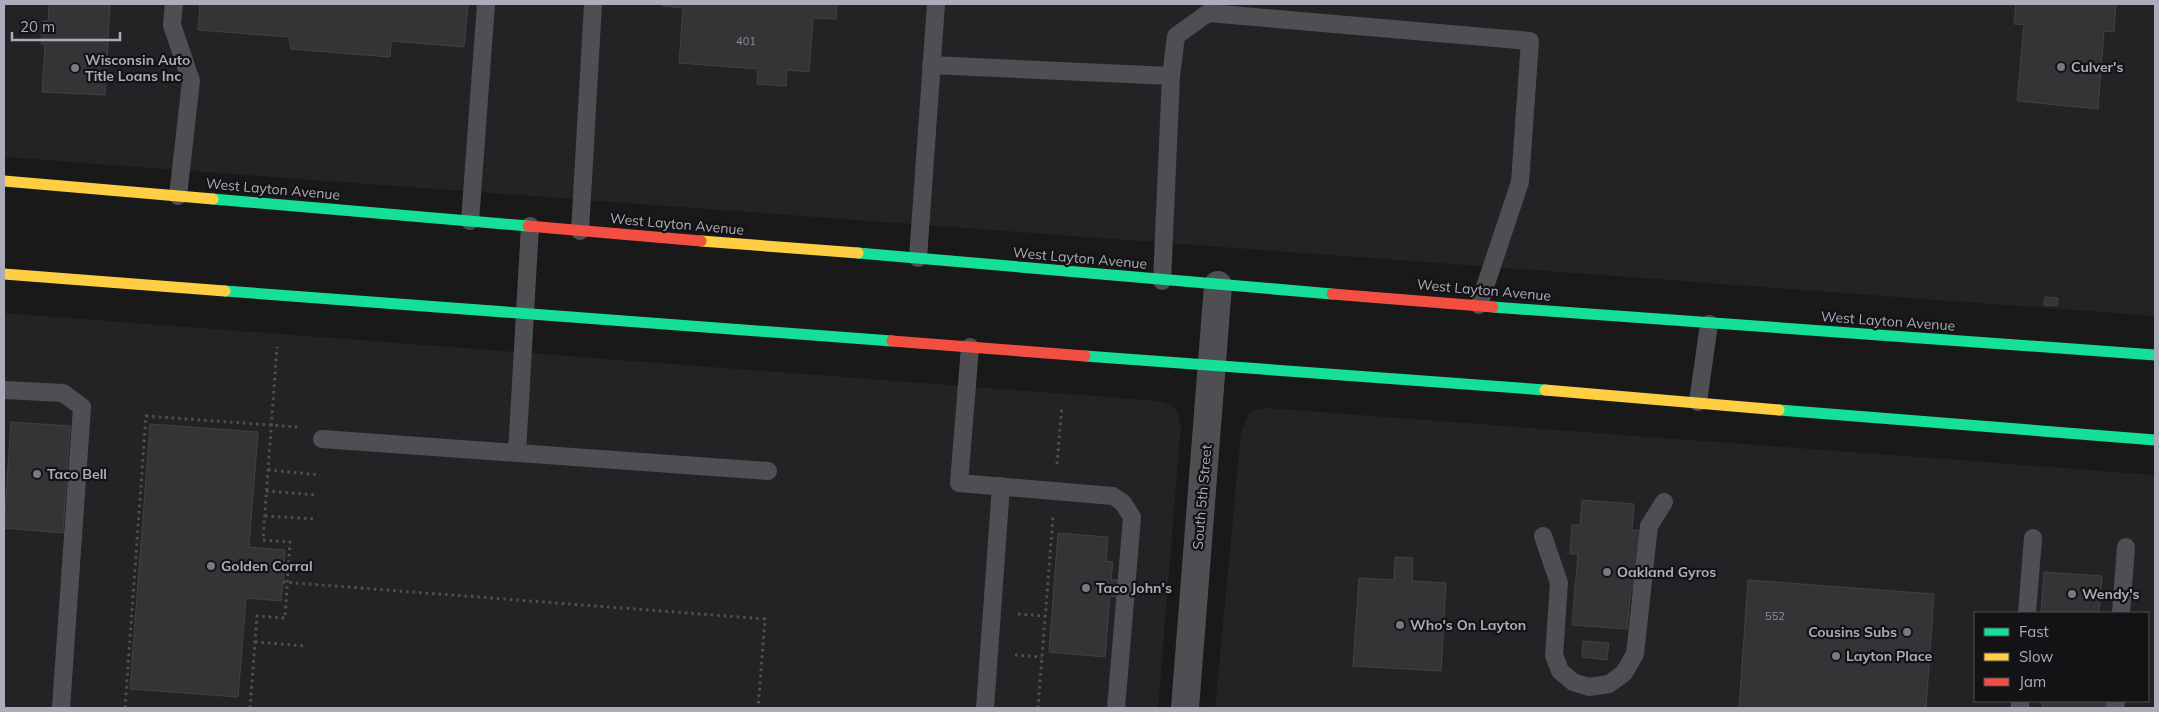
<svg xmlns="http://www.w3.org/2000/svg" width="2159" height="712" font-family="Mulish,sans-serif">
<rect width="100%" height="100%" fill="#191919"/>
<g fill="#232325" fill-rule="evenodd">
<polygon points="4,4 2155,4 2155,316 4,157"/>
<polygon points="4,313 1159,401 1170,404 1177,411 1181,425 1158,708 4,708"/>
<path d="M1267,408L2155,475V708H1215L1241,433L1249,413L1256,409ZM1975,613H2148V701H1975Z"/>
</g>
<g fill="#343335" stroke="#424245">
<polygon points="49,4 110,4 105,95 42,92 45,44 41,44 42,21 48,21"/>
<polygon points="200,4 468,4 464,47 391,41 390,57 291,49 289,37 198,30"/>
<polygon points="663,4 837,4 836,19 813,18 809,72 787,70 786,86 757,84 758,69 679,63 683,8 663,6"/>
<polygon points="2016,4 2116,4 2114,32 2104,31 2098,109 2017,101 2024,25 2014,24"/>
<polygon points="2045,297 2058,298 2057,306 2044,305"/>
<polygon points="11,422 70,426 63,533 4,528"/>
<polygon points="150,424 258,432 249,547 285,550 283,582 281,601 246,598 238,697 130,689"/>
<polygon points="1582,500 1634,504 1632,530 1641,531 1637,591 1631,590 1627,629 1572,625 1578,554 1570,554 1572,525 1580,525"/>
<polygon points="1058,533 1108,537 1106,561 1113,562 1111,580 1118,580 1117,597 1110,596 1105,657 1049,652"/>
<polygon points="1395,557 1413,558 1412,581 1446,583 1441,671 1353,666 1359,578 1394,580"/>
<polygon points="2044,572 2102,576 2099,612 2110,613 2041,613"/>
<polygon points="1748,580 1934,594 1926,708 1739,708"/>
<polygon points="1583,641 1609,643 1607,660 1582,657"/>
<rect x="2042" y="701" width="64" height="7"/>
</g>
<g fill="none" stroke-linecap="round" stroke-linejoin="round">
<g stroke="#505054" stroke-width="3" stroke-dasharray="2.5 4" stroke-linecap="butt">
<polyline points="1057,464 1062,406"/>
<polyline points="268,470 320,475"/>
<polyline points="266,491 318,495"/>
<polyline points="265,516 316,519"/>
<polyline points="283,582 765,619 758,708"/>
<polyline points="1018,614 1045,616"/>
<polyline points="255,642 307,646"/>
<polyline points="1015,655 1042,657"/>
<polyline points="125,708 146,416 297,427"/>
<polyline points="250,708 257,616 285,618 290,542 263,540 277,347"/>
<polyline points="1038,708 1053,517"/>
</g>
<g stroke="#4f4f53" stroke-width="18">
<polyline points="174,4 172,25 191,81 178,196"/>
<polyline points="931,65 1171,76 1176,36 1208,13 1530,41 1520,182 1479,305"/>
<polyline points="470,221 486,4"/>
<polyline points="580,231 593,4"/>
<polyline points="918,258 936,4"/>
<polyline points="1162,281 1171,76"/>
<polyline points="970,347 959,483 1113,496 1123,503 1132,517 1116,708"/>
<polyline points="4,390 63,393 82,407 61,708"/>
<polyline points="1698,402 1709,324"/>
<polyline points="322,439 768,471"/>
<polyline points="517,453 530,226"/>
<polyline points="1543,536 1559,583 1554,655 1560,671 1573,682 1589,687 1609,684 1624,673 1635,654 1649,526 1664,502"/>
<polyline points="2027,613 2033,538"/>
<polyline points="2121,613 2126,547"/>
<polyline points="985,708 1001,486"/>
<polyline points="2020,708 2020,701"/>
<polyline points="2115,708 2116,701"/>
</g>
<polyline stroke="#4f4f53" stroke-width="28" points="1185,708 1218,285"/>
<g stroke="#16e098" stroke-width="11">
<polyline points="213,199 528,226"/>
<polyline points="858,253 1332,294"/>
<polyline points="225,291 892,341"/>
<polyline points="1493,307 2155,355"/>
<polyline points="1085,356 1545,390"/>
<polyline points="1779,410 2155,440"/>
</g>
<g stroke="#ffcf43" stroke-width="11">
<polyline points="4,181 213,199"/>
<polyline points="701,241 858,253"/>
<polyline points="4,274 225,291"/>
<polyline points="1545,390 1779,410"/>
</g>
<g stroke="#f24e42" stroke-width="11">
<polyline points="528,226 701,241"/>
<polyline points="1332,294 1493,307"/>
<polyline points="892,341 1085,356"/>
</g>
</g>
<g fill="#787981" stroke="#131315" stroke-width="2">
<circle cx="2061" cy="67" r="5"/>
<circle cx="75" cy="68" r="5"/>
<circle cx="37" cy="474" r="5"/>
<circle cx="211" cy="566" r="5"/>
<circle cx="1607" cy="572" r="5"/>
<circle cx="1086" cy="588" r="5"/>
<circle cx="2072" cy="594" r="5"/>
<circle cx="1400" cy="625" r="5"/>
<circle cx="1907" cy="632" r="5"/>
<circle cx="1836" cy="656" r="5"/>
</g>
<g text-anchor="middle" stroke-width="4.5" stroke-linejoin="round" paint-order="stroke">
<g font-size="11" fill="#8d8e98">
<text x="746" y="45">401</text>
<text x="1775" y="620">552</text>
</g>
<g font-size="14" font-weight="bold" fill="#abacb9" stroke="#131315" text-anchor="start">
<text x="85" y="65">Wisconsin Auto<tspan x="85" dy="16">Title Loans Inc</tspan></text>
<text x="2071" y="72">Culver's</text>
<text x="47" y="479">Taco Bell</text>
<text x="221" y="571">Golden Corral</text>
<text x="1617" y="577">Oakland Gyros</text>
<text x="1096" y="593">Taco John's</text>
<text x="2082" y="599">Wendy's</text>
<text x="1410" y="630">Who's On Layton</text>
<text x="1897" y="637" text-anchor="end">Cousins Subs</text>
<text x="1846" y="661">Layton Place</text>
</g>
<g font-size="14" fill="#abacb9" stroke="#131315">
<text transform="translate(273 189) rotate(5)" y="5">West Layton Avenue</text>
<text transform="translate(677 224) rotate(5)" y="5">West Layton Avenue</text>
<text transform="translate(1080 258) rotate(5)" y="5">West Layton Avenue</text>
<text transform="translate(1484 290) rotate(5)" y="5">West Layton Avenue</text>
<text transform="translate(1888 321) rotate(4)" y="5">West Layton Avenue</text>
<text transform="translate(1202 497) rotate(-85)" y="5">South 5th Street</text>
</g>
</g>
<rect width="2159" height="712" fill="none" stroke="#abacb9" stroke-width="10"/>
<rect x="1974" y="612" width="175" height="90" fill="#131315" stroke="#505057"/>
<rect x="1984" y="628" width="25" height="8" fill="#16e098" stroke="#505057"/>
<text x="2019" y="637" font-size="15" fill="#abacb9">Fast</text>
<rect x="1984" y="653" width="25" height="8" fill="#ffcf43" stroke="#505057"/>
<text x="2019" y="662" font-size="15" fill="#abacb9">Slow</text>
<rect x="1984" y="678" width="25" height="8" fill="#f24e42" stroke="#505057"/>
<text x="2019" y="687" font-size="15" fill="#abacb9">Jam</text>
<path d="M12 32v8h108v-8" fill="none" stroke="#abacb9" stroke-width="2.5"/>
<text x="20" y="32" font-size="15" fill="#abacb9" stroke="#131315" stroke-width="4" paint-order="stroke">20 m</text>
</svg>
